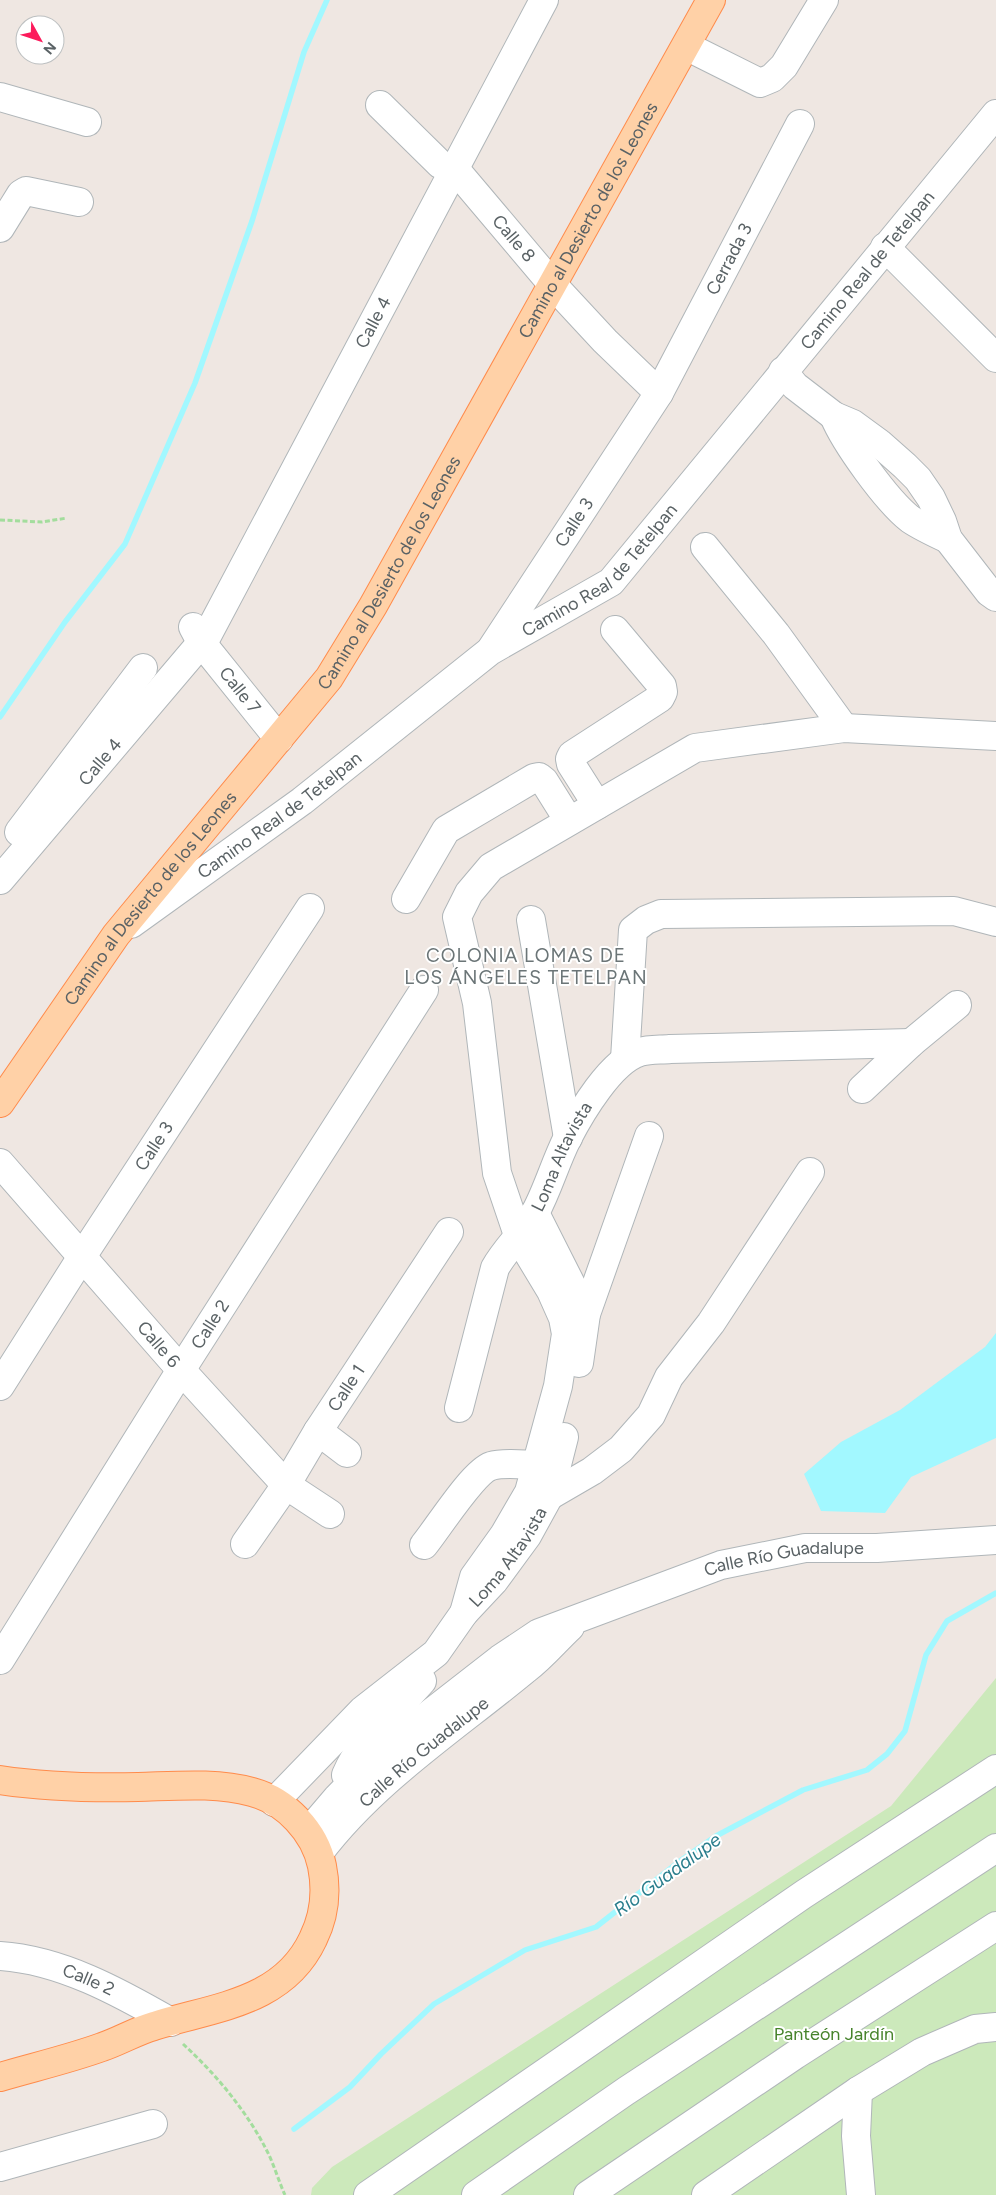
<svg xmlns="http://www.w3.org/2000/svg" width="996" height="2195" font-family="Figtree,sans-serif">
<rect width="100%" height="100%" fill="#efe7e2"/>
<polygon fill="#cce9bb" points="996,1678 996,2195 311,2195 312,2188 332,2167 891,1806"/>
<polygon fill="#a2f8ff" points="996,1333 996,1438 911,1477 885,1513 821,1511 804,1474 841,1442 900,1410 943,1378 985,1347"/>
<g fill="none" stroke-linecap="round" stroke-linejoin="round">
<g stroke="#a2f8ff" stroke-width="5.5">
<polyline points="0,717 65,622 125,544 195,383 252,221 304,52 327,0"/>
<polyline points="294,2129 350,2087 381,2054 434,2004 525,1950 596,1927 680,1861 716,1836 803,1790 867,1770 887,1754 905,1731 926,1655 947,1621 996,1593"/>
</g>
<defs>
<g id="minor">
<polyline points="686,46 760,83 772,78 784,66 824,0"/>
<polyline points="0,97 87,122"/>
<polyline points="380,105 440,164"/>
<path id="s1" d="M455,169L553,285L605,341L659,393"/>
<polyline points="0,228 21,194 26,191 79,202"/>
<polyline points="885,247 996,358"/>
<polyline points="783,371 795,386 834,416 853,424 879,443 905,466 918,479 931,498 942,521 948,539 989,592 996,597"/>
<path d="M834,416C845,443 887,501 910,519C922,527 935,533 948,539"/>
<polyline points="705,547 776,634 844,728"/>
<path id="s2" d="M193,627L201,642L279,739"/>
<path id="s3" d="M492,648L659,393L800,124"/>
<polyline points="597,805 571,764 570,759 572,755 660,698 663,692 662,686 615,630"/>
<polyline points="19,832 143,668"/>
<path id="s4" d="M0,880L207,636L544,0"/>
<polyline points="406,899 446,830 534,778 539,777 544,781 569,821"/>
<polyline points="531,920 568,1138"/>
<path id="s5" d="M131,924L302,801L490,651L611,582L996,114"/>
<polyline points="625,1059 633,930 646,920 661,914 954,911 996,922"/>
<polyline points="862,1089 911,1043 957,1005"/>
<path id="s6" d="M0,1163L181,1370L286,1485L330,1514"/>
<polyline points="535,1213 586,1314"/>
<polyline points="579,1363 586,1314 649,1136"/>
<path id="s7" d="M0,1386L83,1255L310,908"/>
<path id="s8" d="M459,1408L495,1268C506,1248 524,1233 535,1213C548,1189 555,1163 567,1139C581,1112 611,1061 640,1052C649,1049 661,1050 670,1049L911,1043"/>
<polyline points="318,1431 347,1453"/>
<polyline points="540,1494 549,1496 592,1471 621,1449 651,1415 669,1377 711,1323 810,1172"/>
<path id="s9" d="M245,1544L286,1485L318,1431L449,1232"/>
<path d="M424,1545C438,1528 473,1472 491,1466C504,1462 524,1465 538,1465"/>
<polyline points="464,1613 474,1577 504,1535 529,1492 558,1386 566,1334 563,1318 551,1291 519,1238 497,1173 477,1003 457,917 469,893 491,867 695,748 844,728 996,736"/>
<path id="s10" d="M0,1660L181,1370L424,990"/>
<path d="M346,1775C362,1737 395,1712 422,1681"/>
<path id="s11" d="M274,1802L363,1710L436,1653L464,1613L494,1581L527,1536L549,1496L564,1437"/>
<path id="s12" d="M308,1832L337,1798L387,1747L500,1659L539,1633L721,1565L805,1548H877L996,1540"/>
<path id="s13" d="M319,1853C374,1780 456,1727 526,1669C542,1657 555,1641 570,1627"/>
<path id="s14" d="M0,1956C61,1960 119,1992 171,2022"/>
<polyline points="858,2091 856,2136 861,2195"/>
<polyline points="0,2167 153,2124"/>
<polyline points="368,2195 804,1894 996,1769"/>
<polyline points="476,2195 626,2091 996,1848"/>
<polyline points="588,2195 795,2055 996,1926"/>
<polyline points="706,2195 858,2091 922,2052 975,2029 996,2027"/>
</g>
<g id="major">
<path id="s15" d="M0,1103L116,935L329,678L373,606L711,0"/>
<path d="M0,1780C46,1787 91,1788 138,1787C175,1786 216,1782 252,1792C286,1801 315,1832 322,1866C327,1891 325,1915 313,1939C283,2003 214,2007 154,2026C136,2031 120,2041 102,2047C69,2059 34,2067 0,2077"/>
</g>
</defs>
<use href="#minor" stroke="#b0b6b9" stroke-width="30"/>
<use href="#major" stroke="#ff8b4b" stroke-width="30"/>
<g stroke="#a3dd9d" stroke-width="3" stroke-dasharray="5 2.5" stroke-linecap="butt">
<polyline points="0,520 42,522 67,518"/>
<path d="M183,2044C217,2075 249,2114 269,2155C275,2168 279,2182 285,2195"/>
</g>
<use href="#minor" stroke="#fff" stroke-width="28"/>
<use href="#major" stroke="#ffd1a7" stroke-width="28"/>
</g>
<g text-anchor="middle" stroke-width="4" stroke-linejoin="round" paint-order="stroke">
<g font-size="18" fill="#5a6265" stroke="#fff">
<text dy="6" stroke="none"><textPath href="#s15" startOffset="1064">Camino al Desierto de los Leones</textPath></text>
<text dy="6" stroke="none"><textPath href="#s1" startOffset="91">Calle 8</textPath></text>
<text dy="6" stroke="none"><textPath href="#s3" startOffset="456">Cerrada 3</textPath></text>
<text dy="6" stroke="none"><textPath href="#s5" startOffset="994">Camino Real de Tetelpan</textPath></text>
<text dy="6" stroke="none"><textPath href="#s4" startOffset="675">Calle 4</textPath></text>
<text dy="6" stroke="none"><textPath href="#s3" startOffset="150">Calle 3</textPath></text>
<text dy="6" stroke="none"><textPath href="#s5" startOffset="589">Camino Real de Tetelpan</textPath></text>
<text dy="6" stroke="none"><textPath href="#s15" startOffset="659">Camino al Desierto de los Leones</textPath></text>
<text dy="6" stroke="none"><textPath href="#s2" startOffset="79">Calle 7</textPath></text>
<text dy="6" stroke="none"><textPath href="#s4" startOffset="155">Calle 4</textPath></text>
<text dy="6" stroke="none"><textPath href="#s5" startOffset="184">Camino Real de Tetelpan</textPath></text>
<text dy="6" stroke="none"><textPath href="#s15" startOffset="254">Camino al Desierto de los Leones</textPath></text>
<text dy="6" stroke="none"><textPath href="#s7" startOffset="285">Calle 3</textPath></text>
<text dy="6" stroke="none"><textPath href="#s8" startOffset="275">Loma Altavista</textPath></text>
<text dy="6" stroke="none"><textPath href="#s10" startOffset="396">Calle 2</textPath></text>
<text dy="6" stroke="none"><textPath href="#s6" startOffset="241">Calle 6</textPath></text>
<text dy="6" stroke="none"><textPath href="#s9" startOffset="186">Calle 1</textPath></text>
<text dy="6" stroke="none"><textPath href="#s11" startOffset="341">Loma Altavista</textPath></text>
<text dy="6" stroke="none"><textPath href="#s12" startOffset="564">Calle Río Guadalupe</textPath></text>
<text dy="6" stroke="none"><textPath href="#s13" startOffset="146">Calle Río Guadalupe</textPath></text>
<text dy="6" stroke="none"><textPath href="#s14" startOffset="92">Calle 2</textPath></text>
</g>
<g font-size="18" fill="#46832b" stroke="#fff">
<text x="834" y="2040">Panteón Jardín</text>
</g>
<g font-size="19" letter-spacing="1" fill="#6b7577" stroke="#fff">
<text x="526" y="962">COLONIA LOMAS DE<tspan x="526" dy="22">LOS ÁNGELES TETELPAN</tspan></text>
</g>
<g font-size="19" font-style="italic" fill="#2a7e8d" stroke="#fff">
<text transform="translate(667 1874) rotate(-36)" y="7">Río Guadalupe</text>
</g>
</g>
<g transform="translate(40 40) rotate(130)"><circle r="24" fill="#ffffff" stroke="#bdc0c1"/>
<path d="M0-4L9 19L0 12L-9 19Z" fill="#fc1b5b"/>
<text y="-8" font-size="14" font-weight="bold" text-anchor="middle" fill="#5a6265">N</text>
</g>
</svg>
